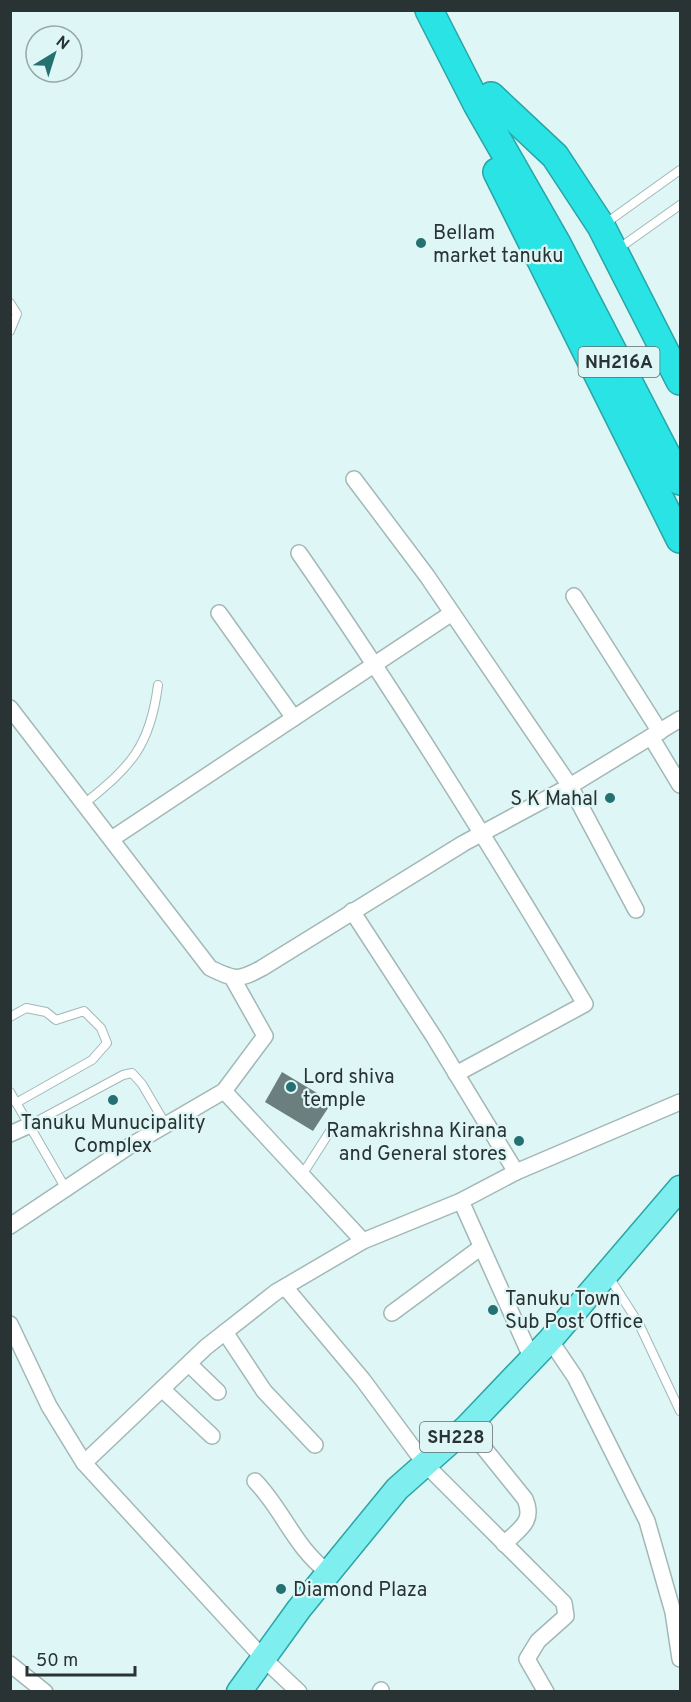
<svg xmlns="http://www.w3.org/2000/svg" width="691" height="1702" font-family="Overpass,sans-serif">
<rect width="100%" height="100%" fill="#dff6f6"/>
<polygon fill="#6a7f7e" points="282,1072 332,1102 313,1131 265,1102"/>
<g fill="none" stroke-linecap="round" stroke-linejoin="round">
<defs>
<g id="lane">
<polyline points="606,223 680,170"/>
<polyline points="618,249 680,205"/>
<polyline points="10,303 17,314 10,331"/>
<path d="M84,804C131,766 150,747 158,685"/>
<polyline points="10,1017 26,1008 46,1012 56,1020 84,1011 101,1028 107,1043 92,1060 16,1103"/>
<polyline points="10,1092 66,1189"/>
<polyline points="30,1125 123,1075 132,1073 142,1084 166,1125"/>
<polyline points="302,1175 334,1125"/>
<polyline points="609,1277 639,1324 680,1411"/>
</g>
<g id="street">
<polyline points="354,479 427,576 570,786 636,910"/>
<path d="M299,553C401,700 494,851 585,1004L456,1074"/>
<polyline points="574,596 660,732"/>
<polyline points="219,613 294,718"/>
<path d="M10,708L210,968C235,980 238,981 262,968L464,843L570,786L680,719"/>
<polyline points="651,737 680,785"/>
<polyline points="113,838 452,613"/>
<polyline points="352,911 434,1037 516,1172"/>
<polyline points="224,1091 363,1241"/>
<polyline points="10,1134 30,1125"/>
<polyline points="461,1201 532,1359"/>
<polyline points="10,1226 128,1147 224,1091 265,1036 233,979"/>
<polyline points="285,1287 363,1380 425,1464 564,1603 566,1616 538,1641 527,1659 546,1692"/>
<polyline points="392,1313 480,1248"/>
<polyline points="10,1324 49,1406 84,1463 264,1659 299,1692"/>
<polyline points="225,1332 264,1391 315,1445"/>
<polyline points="550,1340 575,1377 647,1521 673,1612 680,1659"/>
<polyline points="189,1364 218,1392"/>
<polyline points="162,1389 212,1436"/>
<path d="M467,1427L525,1499C535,1522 519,1529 504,1544"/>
<polyline points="84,1463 206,1347 276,1292 363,1241 461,1201 516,1172 680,1102"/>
<path d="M255,1481C284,1511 294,1547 329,1573"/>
<polyline points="10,1664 45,1692"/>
<polyline points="380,1692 381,1690"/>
</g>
<polyline id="primary" points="239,1692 299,1609 397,1489 467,1427 550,1340 680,1188"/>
<g id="highway">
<polyline points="429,10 477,104 557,244 680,481"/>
<polyline points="491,96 555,156 601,226 680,381"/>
<polyline points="497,172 680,539"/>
</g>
</defs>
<use href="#lane" stroke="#a2b8b7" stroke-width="10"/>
<use href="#street" stroke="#a2b8b7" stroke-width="18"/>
<use href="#primary" stroke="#29a5a6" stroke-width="27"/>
<use href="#highway" stroke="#29a5a6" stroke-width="30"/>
<use href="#lane" stroke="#fff" stroke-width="8"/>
<use href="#street" stroke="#fff" stroke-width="15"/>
<use href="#primary" stroke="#7feeef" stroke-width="24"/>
<use href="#highway" stroke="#29e3e4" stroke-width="27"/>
</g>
<g fill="#257071" stroke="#dff6f6" stroke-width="2">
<circle cx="421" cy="243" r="6"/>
<circle cx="610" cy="798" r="6"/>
<circle cx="291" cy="1087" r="6"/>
<circle cx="113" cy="1100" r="6"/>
<circle cx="519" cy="1141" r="6"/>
<circle cx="493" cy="1310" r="6"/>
<circle cx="281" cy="1589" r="6"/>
</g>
<g text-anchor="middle" stroke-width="4.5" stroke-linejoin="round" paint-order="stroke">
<g fill="#dff6f6" stroke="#606e6e" stroke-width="1.5">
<rect x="578.5" y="347" width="81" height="30" rx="4.5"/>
<rect x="420" y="1422" width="72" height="30" rx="4.5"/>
</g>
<g font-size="18" font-weight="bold" fill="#2a3333">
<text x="619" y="368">NH216A</text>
<text x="456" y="1443">SH228</text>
</g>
<g font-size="20" fill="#2a3333" stroke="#dff6f6" text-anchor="start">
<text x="433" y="239">Bellam<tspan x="433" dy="23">market tanuku</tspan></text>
<text x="598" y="805" text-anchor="end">S K Mahal</text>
<text x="303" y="1083">Lord shiva<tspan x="303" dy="23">temple</tspan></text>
<text x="113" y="1129" text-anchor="middle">Tanuku Munucipality<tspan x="113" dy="23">Complex</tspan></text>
<text x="507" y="1137" text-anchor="end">Ramakrishna Kirana<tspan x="507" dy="23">and General stores</tspan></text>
<text x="505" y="1305">Tanuku Town<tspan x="505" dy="23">Sub Post Office</tspan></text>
<text x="293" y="1596">Diamond Plaza</text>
</g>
</g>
<rect width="691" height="1702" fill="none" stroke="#2a3333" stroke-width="24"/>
<g transform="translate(54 54) rotate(38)"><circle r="28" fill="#dff6f6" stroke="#97a8a8" stroke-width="1.5"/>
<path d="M0-4.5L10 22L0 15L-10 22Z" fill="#257071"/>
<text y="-9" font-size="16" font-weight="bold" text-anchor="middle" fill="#2a3333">N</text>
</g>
<path d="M27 1666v9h108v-9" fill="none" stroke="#2a3333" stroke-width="3"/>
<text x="36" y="1666" font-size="18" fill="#2a3333" stroke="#dff6f6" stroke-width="4.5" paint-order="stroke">50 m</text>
</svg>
